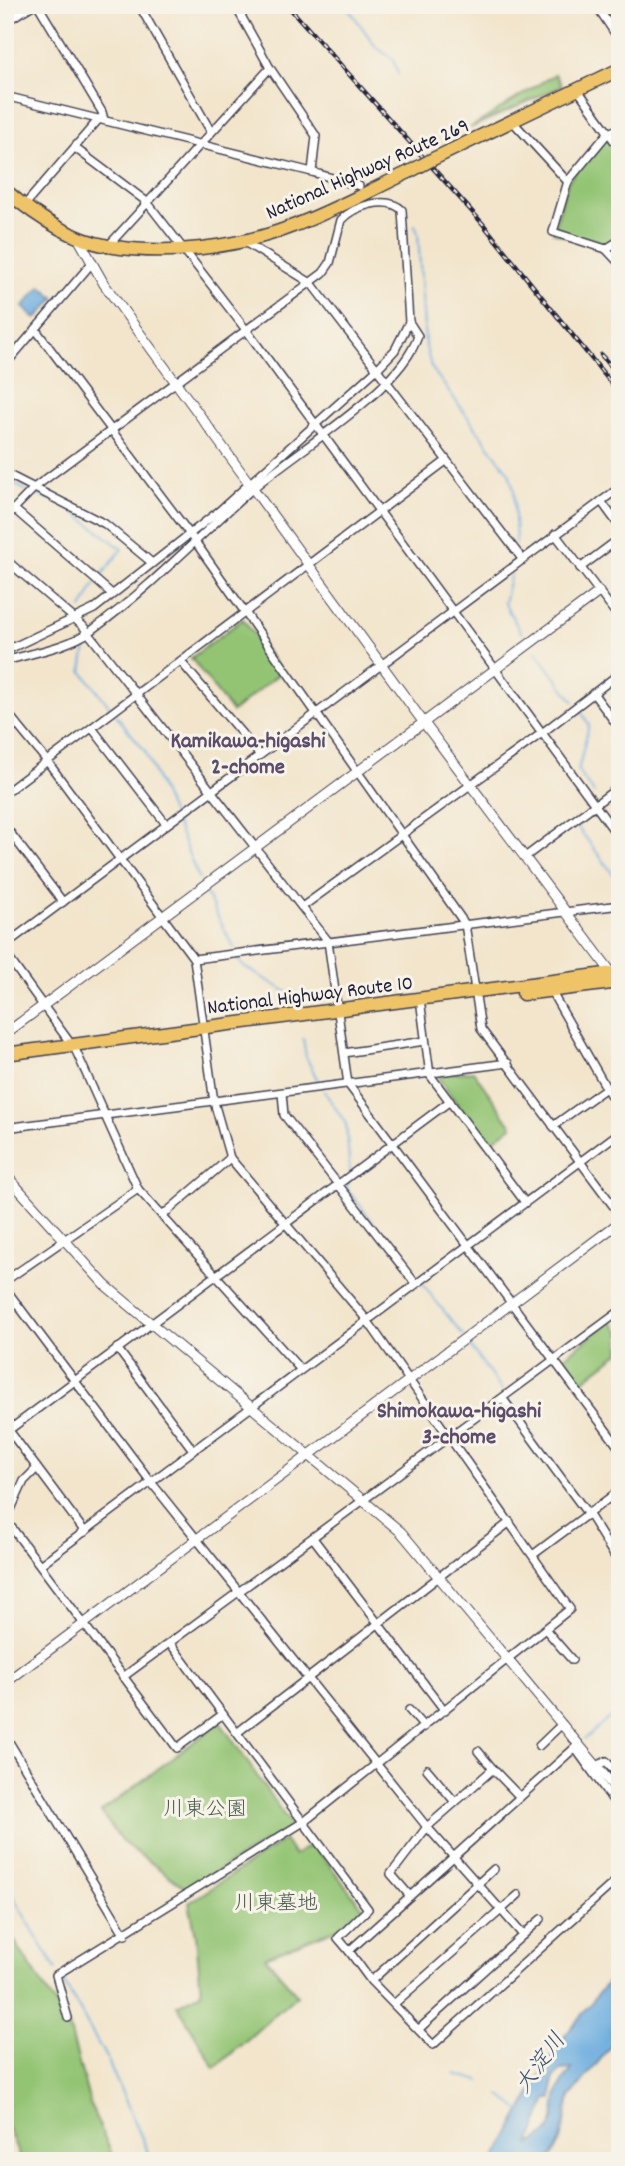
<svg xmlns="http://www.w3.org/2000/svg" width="625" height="2166" font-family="Dekko,'Klee One',sans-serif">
<rect width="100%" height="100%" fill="#f7f3e8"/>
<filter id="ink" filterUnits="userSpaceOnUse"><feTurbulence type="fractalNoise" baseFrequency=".0143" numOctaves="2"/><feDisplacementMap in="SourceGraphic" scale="14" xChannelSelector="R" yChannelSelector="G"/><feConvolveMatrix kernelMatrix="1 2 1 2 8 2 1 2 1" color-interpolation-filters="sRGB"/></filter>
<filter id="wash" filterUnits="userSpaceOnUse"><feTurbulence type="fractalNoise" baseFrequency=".00686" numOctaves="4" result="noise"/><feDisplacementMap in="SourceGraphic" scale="28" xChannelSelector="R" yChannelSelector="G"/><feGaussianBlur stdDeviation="1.57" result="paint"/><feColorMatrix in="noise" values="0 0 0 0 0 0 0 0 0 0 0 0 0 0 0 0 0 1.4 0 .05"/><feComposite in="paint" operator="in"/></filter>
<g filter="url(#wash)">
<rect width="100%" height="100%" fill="#f2e5cc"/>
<g fill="#93c473" stroke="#5a7357" stroke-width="2">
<polygon points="555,74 562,86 470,128"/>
<polygon points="608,133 620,149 620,240 606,249 553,232 568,181"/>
<polygon points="243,619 281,672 232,712 191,658"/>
<polygon points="473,1071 512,1126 487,1145 439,1079 439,1075"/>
<polygon points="611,1321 620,1333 620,1352 581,1382 563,1358"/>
<polygon points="220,1722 292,1827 187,1889 121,1841 101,1812"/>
<polygon points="284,1840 294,1855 313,1844 363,1908 341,1927 265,1957 297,1995 215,2068 177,2005 201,1993 196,1935 189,1903"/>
<polygon points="5,1926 69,2026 91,2107 115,2161 21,2161 5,2121"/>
</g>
<g fill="#6bacdf" stroke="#46678d" stroke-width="2" fill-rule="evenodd">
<polygon points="41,286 55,298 36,319 23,307"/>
<path d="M620,1966V2035L570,2097L561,2141L549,2161H494L557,2046ZM572,2069C567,2076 560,2085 558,2093C551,2120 562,2127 530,2144L547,2099H552L553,2078L561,2070Z"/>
</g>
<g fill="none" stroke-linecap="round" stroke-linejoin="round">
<g stroke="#6bacdf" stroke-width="2">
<polyline points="346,5 376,47 393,59 398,74"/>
<polyline points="415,225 418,233 425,343 431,367 509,473 514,490 516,545"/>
<polyline points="5,480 26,490"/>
<polyline points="35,494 49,499"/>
<polyline points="73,511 122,549 98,580"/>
<polyline points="511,573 504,603 522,634"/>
<polyline points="82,609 95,584"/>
<polyline points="87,640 82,671 110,707"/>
<polyline points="536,651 574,702"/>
<polyline points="580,709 589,725 578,771 594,793"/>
<polyline points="116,715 145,751 172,815"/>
<polyline points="176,823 199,879"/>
<polyline points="576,825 620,883"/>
<polyline points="206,894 234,948"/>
<polyline points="238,958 243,966 297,998"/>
<polyline points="303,1039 306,1057 319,1083"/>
<polyline points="324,1091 346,1124 350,1173"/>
<polyline points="348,1182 347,1189 419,1280"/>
<polyline points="423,1285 463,1335"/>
<polyline points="468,1343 503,1392"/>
<polyline points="506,1397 517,1412"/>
<polyline points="585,1739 620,1709"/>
<polyline points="5,1883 56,1969"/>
<polyline points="62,1979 108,2061 152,2161"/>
<polyline points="455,2074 480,2081"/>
<polyline points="500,2095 521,2111"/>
</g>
</g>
</g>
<g filter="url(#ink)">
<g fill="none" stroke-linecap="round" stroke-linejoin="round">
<defs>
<g id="minor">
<polyline points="38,5 102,112 104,120"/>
<polyline points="139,5 210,130"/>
<polyline points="235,5 270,68 316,136 312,172"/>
<polyline points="596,5 620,41"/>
<polyline points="5,22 33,5"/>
<polyline points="578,90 620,149"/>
<polyline points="5,96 312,172 359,186"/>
<polyline points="514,123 568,182"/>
<polyline points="620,128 608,133 568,181 553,232 606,249 620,264"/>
<polyline points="75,148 147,202 247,331 620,839"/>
<polyline points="24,206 99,119"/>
<polyline points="243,241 311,283 523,560"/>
<polyline points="109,245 270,68"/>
<polyline points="606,249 620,240"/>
<polyline points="36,330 189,533 465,924 481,1029 620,1215"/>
<polyline points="5,365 91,264"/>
<polyline points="5,473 105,524 151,562"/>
<polyline points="601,501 620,527"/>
<polyline points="14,509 112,594"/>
<path d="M5,518L35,487L323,273L330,263L341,220C354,206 387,195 402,210L409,322L418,336C400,391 295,451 251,490C198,537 149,589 91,631C68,647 32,653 5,661"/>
<polyline points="555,534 620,619"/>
<polyline points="5,559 83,626 328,941 348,1084 620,1449"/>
<polyline points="580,568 620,538"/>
<polyline points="5,651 94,609 219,511 377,369 395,350 409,322"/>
<polyline points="182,663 259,754"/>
<polyline points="593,693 620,729"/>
<polyline points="5,710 47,761 194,959 214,1102 230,1158 367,1320 570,1609 305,1821 56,1975 68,2018"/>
<polyline points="92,728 166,824"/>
<polyline points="5,793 446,461"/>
<polyline points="5,826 63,902"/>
<polyline points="525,857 620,786"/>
<polyline points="302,907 542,733 620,673"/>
<polyline points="5,945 619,488"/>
<polyline points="5,953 76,1051 138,1189 300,1369"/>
<polyline points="194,959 620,905"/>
<polyline points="551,991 620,1112"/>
<polyline points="420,999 430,1075 524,1201"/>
<polyline points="344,1053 425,1041"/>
<polyline points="282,1093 284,1115 415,1283"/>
<polyline points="553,1126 606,1088"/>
<polyline points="5,1128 508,1063"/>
<polyline points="162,1216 230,1158"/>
<polyline points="5,1281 138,1189"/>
<polyline points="5,1288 151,1482 427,1827 501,1910 395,2003"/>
<polyline points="117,1348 193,1450"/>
<polyline points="503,1399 587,1513"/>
<polyline points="5,1425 85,1532"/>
<polyline points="9,1430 450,1101"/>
<polyline points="37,1468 24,1481 6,1520 177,1748 223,1714"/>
<polyline points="611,1497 620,1507"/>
<polyline points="588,1513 620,1565"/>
<polyline points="313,1538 445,1711"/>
<polyline points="534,1554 620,1490"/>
<polyline points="41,1564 620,1132"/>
<polyline points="546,1630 572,1660"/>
<polyline points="170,1643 368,1909 338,1938 349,1951"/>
<polyline points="123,1677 620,1311"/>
<polyline points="409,1710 424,1727"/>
<polyline points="238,1732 510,1522"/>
<polyline points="5,1735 125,1935"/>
<polyline points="579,1744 349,1951 371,1981 433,2045 620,1877"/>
<polyline points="539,1746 562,1724"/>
<polyline points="575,1748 620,1810"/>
<polyline points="478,1751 493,1769"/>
<polyline points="597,1766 606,1761 620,1778"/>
<polyline points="427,1769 455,1802"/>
<polyline points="410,1896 391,1874 427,1827 493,1769 520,1797"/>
<polyline points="523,1935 541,1919"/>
<polyline points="371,1981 494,1869"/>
<polyline points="419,2029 523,1935 501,1910 518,1895"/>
</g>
<g id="tertiary">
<polyline points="77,236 104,284 424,723 614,976"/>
<polyline points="5,1034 599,592"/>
<polyline points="5,1174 105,1285 401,1532 620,1794"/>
<polyline points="5,1683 620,1222"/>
</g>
<g id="trunk">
<polyline points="433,159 620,69"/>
<path d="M5,190C34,215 69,239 108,246C167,256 237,248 293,226C333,211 371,190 409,172"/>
<polyline points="523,994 620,982"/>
<polyline points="5,1054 620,972"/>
</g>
</defs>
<use href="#minor" stroke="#413f51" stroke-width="10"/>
<use href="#tertiary" stroke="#413f51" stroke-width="11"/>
<use href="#trunk" stroke="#413f51" stroke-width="15"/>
<use href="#minor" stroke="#fff" stroke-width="7"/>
<use href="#tertiary" stroke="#fff" stroke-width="9"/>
<use href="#trunk" stroke="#efc469" stroke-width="12"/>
<defs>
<g id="rail">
<polyline points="287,5 483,224 620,394"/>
<polyline points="601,355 620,376"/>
</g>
</defs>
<use href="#rail" stroke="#22223b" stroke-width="4.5"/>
<use href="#rail" stroke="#f7f3e8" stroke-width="2" stroke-dasharray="5" stroke-linecap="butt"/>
<defs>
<polyline id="trunk-bridge" points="409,172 433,159"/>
</defs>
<use href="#trunk-bridge" stroke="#413f51" stroke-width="15" stroke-linecap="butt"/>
<use href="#trunk-bridge" stroke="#efc469" stroke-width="12"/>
</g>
</g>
<g text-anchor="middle" stroke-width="6" stroke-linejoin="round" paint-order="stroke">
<g font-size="21" fill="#22223b" stroke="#f7f3e8">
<text transform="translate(367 168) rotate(-24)" y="7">National Highway Route 269</text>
<text transform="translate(310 994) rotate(-7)" y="7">National Highway Route 10</text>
</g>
<g font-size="21" fill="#4a5b4f" stroke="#f7f3e8">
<text x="205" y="1815">川東公園</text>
<text x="276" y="1909">川東墓地</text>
</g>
<g font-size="23" font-weight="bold" fill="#5d4d6d" stroke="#f7f3e8">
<text x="248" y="747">Kamikawa-higashi<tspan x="248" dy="26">2-chome</tspan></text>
<text x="459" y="1417">Shimokawa-higashi<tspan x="459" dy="26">3-chome</tspan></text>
</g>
<g font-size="23" font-style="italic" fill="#3c5274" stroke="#f7f3e8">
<text transform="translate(539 2062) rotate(-54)" y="8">大淀川</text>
</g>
</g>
<rect width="625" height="2166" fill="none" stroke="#f7f3e8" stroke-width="28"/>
</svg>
